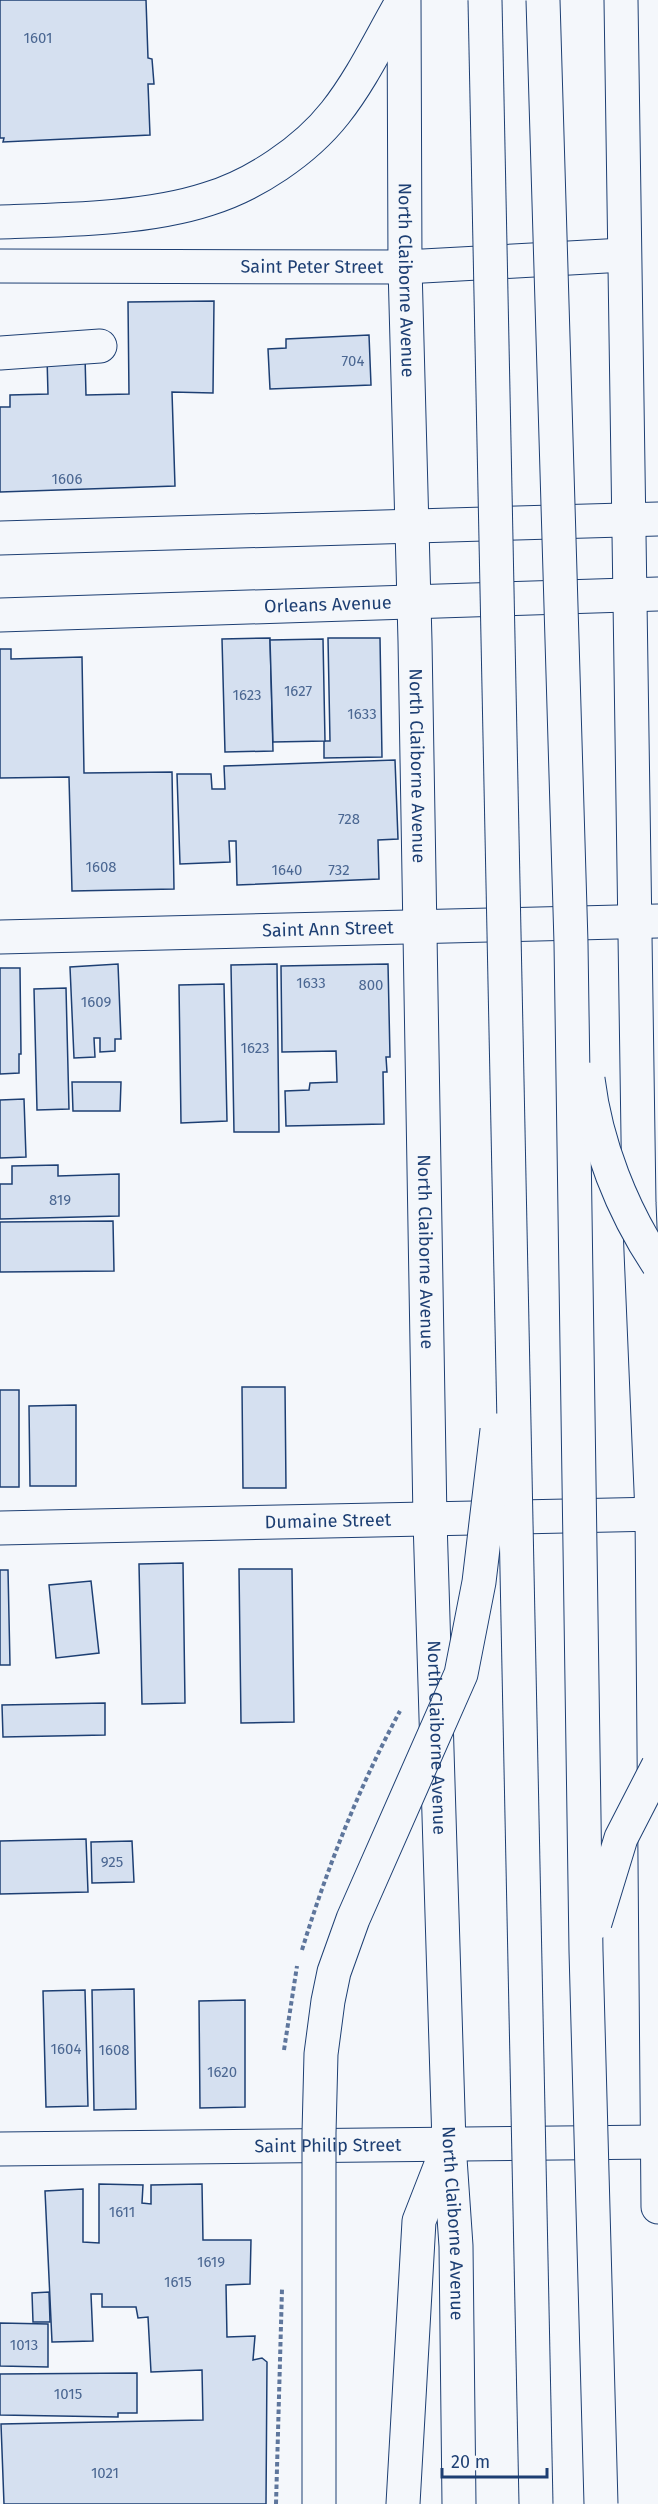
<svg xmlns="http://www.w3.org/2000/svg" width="658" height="2504" font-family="'Fira Sans',sans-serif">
<rect width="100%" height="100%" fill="#f4f7fb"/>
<g fill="#d5e0f0" stroke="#1d3f73" stroke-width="1.5">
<polygon points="0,0 146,0 148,58 152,59 154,84 148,84 150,135 3,142 4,138 0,138"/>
<polygon points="214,301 213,393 172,392 175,486 0,492 0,407 10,407 10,395 48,394 47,357 85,356 86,395 129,394 128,302"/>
<polygon points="369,335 371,385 270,389 268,349 286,348 286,339"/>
<polygon points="270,638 273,751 225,752 222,639"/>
<polygon points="328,638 380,638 382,757 324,758 324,741 330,741"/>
<polygon points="323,639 325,741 273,742 270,640"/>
<polygon points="0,649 11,649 11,659 82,657 84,773 172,772 174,889 72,891 69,777 0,778"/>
<polygon points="395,760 398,839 378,840 379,879 237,885 236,841 229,841 230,862 180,864 177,774 211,774 212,789 225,789 224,766"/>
<polygon points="118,964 121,1039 115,1039 115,1051 100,1052 100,1038 94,1038 95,1057 74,1058 70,967"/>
<polygon points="277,964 279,1132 234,1132 231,965"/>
<polygon points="388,964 390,1057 386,1057 387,1072 383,1072 384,1124 286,1126 285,1091 309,1090 310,1083 337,1082 336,1051 282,1052 281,966"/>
<polygon points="0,968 20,968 21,1054 19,1054 19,1073 0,1074"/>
<polygon points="224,984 227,1121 181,1123 179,985"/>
<polygon points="66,988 69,1109 37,1110 34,989"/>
<polygon points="72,1082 121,1082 120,1111 73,1111"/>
<polygon points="24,1099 26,1157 0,1158 0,1100"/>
<polygon points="58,1165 58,1176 119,1174 119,1216 0,1219 0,1184 12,1184 12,1166"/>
<polygon points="113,1221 114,1271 0,1272 0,1222"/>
<polygon points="242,1387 285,1387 286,1488 243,1488"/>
<rect x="0" y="1390" width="19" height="97"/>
<polygon points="76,1405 76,1486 30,1486 29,1406"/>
<polygon points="183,1563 185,1703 142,1704 139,1564"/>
<polygon points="239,1569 292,1569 294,1722 241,1723"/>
<polygon points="0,1570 8,1570 10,1665 0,1665"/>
<polygon points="91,1581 99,1653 56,1658 49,1585"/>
<polygon points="105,1703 105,1735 3,1737 2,1705"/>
<polygon points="86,1839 88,1892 0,1894 0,1841"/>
<polygon points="132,1841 134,1882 92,1883 91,1842"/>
<polygon points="134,1989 136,2109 94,2110 92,1990"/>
<polygon points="85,1990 88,2106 46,2107 43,1991"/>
<polygon points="245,2000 245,2107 200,2108 199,2001"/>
<polygon points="99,2184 143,2185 142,2203 151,2204 151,2185 202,2184 203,2240 251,2240 250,2284 226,2285 227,2337 255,2336 253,2360 262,2358 267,2362 266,2504 4,2504 1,2424 203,2420 202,2370 151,2372 148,2317 138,2318 136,2307 102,2307 102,2294 91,2294 93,2341 52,2342 45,2191 83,2189 83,2242 99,2243"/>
<polygon points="49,2292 50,2322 33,2322 32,2293"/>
<polygon points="0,2323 48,2324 48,2367 0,2366"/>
<polygon points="137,2373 137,2413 118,2413 118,2417 0,2415 0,2374"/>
</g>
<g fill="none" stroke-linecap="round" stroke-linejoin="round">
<defs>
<g id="minor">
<path id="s1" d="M0,266L405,267L624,255"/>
<polyline points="0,353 100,346"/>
<polyline points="0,538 658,519"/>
<path id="s2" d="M0,615L658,594"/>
<path id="s3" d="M0,937L658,921"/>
<path id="s4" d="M0,1528L658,1514"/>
<path id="s5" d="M0,2149L658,2142"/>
</g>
<g id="major">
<path id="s6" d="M404,0L405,267L415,641L430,1520L449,2144L456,2246L459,2504"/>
<polyline points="621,0 639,1203 652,1514 658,2207"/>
</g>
<g id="highway">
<path d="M0,222C64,220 147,219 208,199C254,185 305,151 335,113C362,79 381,38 403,0"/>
<polyline points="403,2504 419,2221 449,2144"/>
</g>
</defs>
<use href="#minor" stroke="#1d3f73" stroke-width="35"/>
<use href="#major" stroke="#1d3f73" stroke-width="35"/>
<use href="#highway" stroke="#1d3f73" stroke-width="35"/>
<g stroke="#5e769c" stroke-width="4" stroke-dasharray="4.5 3" stroke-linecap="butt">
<path d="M302,1950C327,1868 359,1787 400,1711"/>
<polyline points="284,2050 297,1966"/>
<polyline points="276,2504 282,2289"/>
</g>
<use href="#minor" stroke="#f4f7fb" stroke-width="33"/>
<use href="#major" stroke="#f4f7fb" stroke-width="33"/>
<use href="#highway" stroke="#f4f7fb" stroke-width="33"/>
<defs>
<g id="highway-bridge">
<polyline points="485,0 536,2504"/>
<polyline points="543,0 571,943 586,1951 601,2504"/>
<path d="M588,1079C596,1144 622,1210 658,1264"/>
<polyline points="595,1923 621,1838 658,1766"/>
<polyline points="319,2504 319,2133 321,2054 328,2001 334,1972 353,1919 461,1674 479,1582 497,1430"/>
</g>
</defs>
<use href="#highway-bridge" stroke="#1d3f73" stroke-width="35" stroke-linecap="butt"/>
<use href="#highway-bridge" stroke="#f4f7fb" stroke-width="33"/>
</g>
<g text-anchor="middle" stroke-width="4.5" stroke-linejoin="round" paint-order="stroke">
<g font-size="15" fill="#4b6792">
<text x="38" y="43">1601</text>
<text x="353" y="366">704</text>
<text x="67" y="484">1606</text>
<text x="298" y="696">1627</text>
<text x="247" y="700">1623</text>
<text x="362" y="719">1633</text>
<text x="349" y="824">728</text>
<text x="101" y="872">1608</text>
<text x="287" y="875">1640</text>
<text x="339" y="875">732</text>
<text x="311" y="988">1633</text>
<text x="371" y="990">800</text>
<text x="96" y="1007">1609</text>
<text x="255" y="1053">1623</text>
<text x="60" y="1205">819</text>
<text x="112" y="1867">925</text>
<text x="66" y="2054">1604</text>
<text x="114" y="2055">1608</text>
<text x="222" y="2077">1620</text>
<text x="122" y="2217">1611</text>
<text x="211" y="2267">1619</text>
<text x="178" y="2287">1615</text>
<text x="24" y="2350">1013</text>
<text x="68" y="2399">1015</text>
<text x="105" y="2478">1021</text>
</g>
<g font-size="18" fill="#1d3f73" stroke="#f4f7fb">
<text dy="6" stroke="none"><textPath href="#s1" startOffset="312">Saint Peter Street</textPath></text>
<text dy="6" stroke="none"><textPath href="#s6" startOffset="280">North Claiborne Avenue</textPath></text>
<text dy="6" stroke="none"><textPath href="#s2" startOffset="328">Orleans Avenue</textPath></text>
<text dy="6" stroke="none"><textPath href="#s6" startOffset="766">North Claiborne Avenue</textPath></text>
<text dy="6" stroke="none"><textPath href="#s3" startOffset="328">Saint Ann Street</textPath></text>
<text dy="6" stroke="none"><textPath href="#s6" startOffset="1252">North Claiborne Avenue</textPath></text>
<text dy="6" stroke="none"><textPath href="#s4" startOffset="328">Dumaine Street</textPath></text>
<text dy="6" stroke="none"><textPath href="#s6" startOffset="1738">North Claiborne Avenue</textPath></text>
<text dy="6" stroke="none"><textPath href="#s5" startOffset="328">Saint Philip Street</textPath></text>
<text dy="6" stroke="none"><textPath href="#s6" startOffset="2224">North Claiborne Avenue</textPath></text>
</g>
</g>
<path d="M442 2468v9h105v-9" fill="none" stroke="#1d3f73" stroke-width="3"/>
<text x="451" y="2468" font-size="18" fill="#1d3f73" stroke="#f4f7fb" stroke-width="4.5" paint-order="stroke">20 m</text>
</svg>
